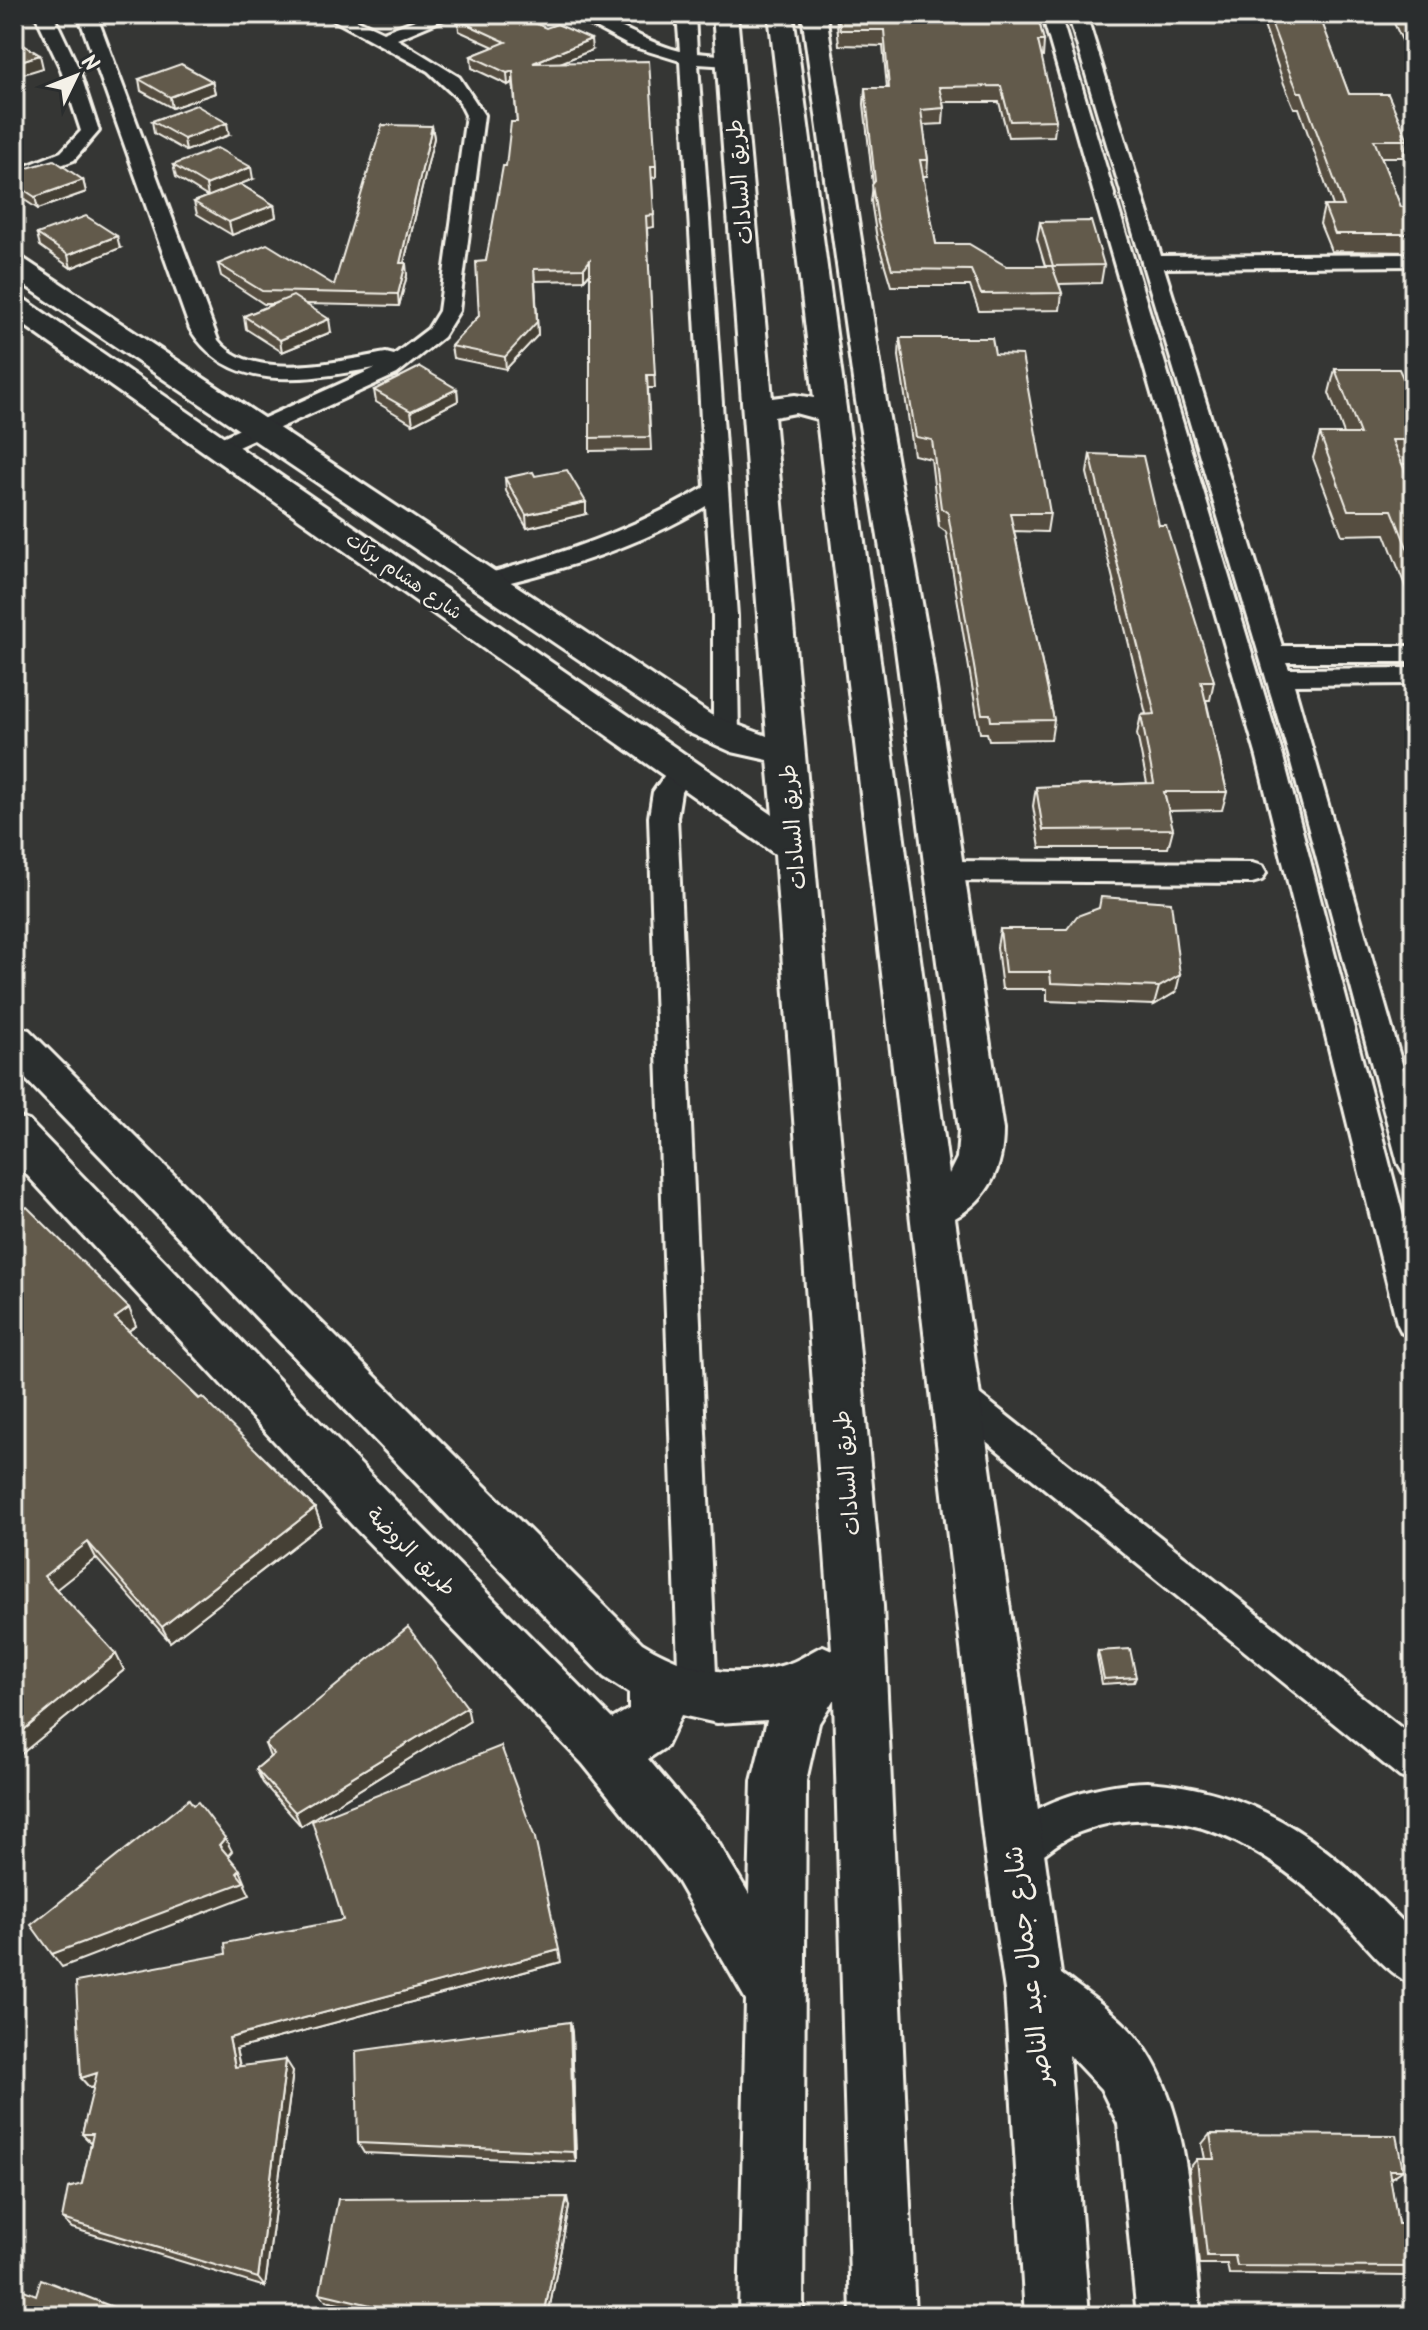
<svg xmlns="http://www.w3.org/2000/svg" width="1428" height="2330" font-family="Kalam,'Playpen Sans Arabic',sans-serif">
<rect width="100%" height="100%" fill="#353634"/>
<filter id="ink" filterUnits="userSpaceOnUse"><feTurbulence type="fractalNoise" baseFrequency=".0125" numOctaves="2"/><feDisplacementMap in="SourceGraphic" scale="16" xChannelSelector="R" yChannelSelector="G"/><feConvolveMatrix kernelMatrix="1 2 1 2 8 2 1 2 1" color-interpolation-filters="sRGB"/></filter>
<g filter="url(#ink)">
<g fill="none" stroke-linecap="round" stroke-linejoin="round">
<defs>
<g id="street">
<polygon points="35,14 53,14 78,67 99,131 74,160 14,183 14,171 61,152 81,131 60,67"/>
<path d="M78,14H96L218,340C251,383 340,361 386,353L394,355L428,329L439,311L466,115L458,99L428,71L323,14H345L383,32L431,14H456L397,39L459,77L484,115L459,311L443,337L397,374L227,452H211L208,447L211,442L375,368C309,379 231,396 190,329Z"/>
<path d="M570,14C610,14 641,42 680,51L677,14H695L697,53L729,56L738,61L729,66L698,64L737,616L739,738L735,744H717L713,738V616L706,506C638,547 563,570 486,588L474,581L477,576C558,556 633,530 705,487L680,61L628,45Z"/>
<polygon points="1042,14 1060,14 1283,757 1414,1258 1414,1337 1402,1333 1397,1323 1257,757"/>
<polygon points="1068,14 1086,14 1161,256 1414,254 1414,266 1164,268 1282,646 1414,646 1414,662 1286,662 1289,669 1414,668 1414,684 1294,685 1414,1106 1414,1175 1403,1172 1398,1163 1289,755"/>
<polygon points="682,760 691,763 695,769 681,792 677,817 717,1696 712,1709 698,1714 684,1709 679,1696 649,817 653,792 673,763"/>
<polygon points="944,861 1252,863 1262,866 1266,873 1262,880 1252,883 944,881 934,878 930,871 934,864"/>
<polygon points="956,1381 968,1385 1414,1738 1414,1782 1400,1777 944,1407 939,1396 944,1385"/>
<path d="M1147,1782C1267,1790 1334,1850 1414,1933V1985C1383,1972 1362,1938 1338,1916C1268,1849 1181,1794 1080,1832C1055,1841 1038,1863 1013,1873L999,1867L993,1853C1013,1804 1098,1783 1147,1782Z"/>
</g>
<path id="secondary" d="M713,14H737L772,398L795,395L814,398L769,14H793L949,1174L957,1158L959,1130L895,642L856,401L802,14H826L886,401L929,642L1003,1130C1003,1169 989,1198 955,1218L1061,1974C1089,1995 1123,2017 1144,2047C1194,2120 1191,2230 1201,2316H1137L1118,2124L1101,2089L1069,2055L1089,2316H1025L1005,1990L985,1853L817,419L795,413L774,417L883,1606L915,2316H851L834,1699L819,1723L806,1781L803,2316H739L746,2000L676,1879L583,1764L354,1527L14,1161V1116L29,1121L390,1495L612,1719L629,1709V1693L604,1677L14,1067V1026L29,1030L642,1643C689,1672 736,1681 790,1663C802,1659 811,1651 823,1646L832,1650L775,854L14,318V296L24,299L773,815L768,760L732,752L685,731L14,278V257L24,259L711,715L767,736ZM681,1715L717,1723L767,1720L752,1781L749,1894L716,1839L648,1759L666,1747Z"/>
</defs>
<use href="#street" stroke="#f4f1e8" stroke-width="6"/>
<use href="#secondary" stroke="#f4f1e8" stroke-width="6"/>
<use href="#street" fill="#2a2d2e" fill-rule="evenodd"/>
<use href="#secondary" fill="#2a2d2e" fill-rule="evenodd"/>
</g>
<g fill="#544d40" stroke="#f4f1e8" stroke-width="2">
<polygon points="836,14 1037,14 1044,41 1043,57 1041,57 1056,120 1054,136 1008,137 999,102 943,102 944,108 943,124 923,125 928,160 927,176 923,176 936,244 1006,266 1045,266 1037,239 1040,222 1104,265 1101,283 1059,284 1062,293 1060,310 979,311 970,286 891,286 877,239 871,201 873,185 864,104 865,88 887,88 883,46 839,45"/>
<polygon points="1260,14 1345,14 1344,22 1321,21 1349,94 1408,140 1403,157 1381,157 1401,207 1414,207 1414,252 1331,251 1320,224 1324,206 1333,206 1299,108 1294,108 1284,84"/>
<polygon points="1395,14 1414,14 1414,66 1393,21"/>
<polygon points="458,20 592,50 562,62 656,166 656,177 652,178 654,227 647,228 655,388 648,388 651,450 590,451 590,273 584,280 535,281 538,335 506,369 453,358 451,346 479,316 486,261 517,122 513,82 508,85 472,68 471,56 494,47 459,31"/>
<polygon points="139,79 212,81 215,93 172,108 141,91"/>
<polygon points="152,121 229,135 186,151 154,133"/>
<polygon points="432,126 434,138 404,263 407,275 399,306 306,304 331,332 282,352 246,329 244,316 274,304 264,304 221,276 218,264 334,285"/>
<polygon points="173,165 253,179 240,184 274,205 276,217 232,235 197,214 194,202 208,197 176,177"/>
<polygon points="14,172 83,180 86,192 38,209 14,193"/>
<polygon points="37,234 120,248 71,268 40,246"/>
<polygon points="900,338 995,354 1050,513 1047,532 1014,531 1054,720 1051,739 989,740 987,733 980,733 946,532 939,527 931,459 914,455 899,356"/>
<polygon points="1335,369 1414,402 1414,464 1402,464 1414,492 1414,609 1385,534 1342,535 1313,458 1320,434 1344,434 1329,393"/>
<polygon points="457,389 458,401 413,424 376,402 374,390"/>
<polygon points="1090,454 1159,525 1214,681 1210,700 1206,700 1227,792 1222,810 1168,811 1173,829 1168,848 1040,848 1033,806 1036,787 1147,783 1137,734 1141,715 1146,714 1087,473"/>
<polygon points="505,478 586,514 527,528 506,491"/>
<polygon points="1000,929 1176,992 1154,1005 1047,1001 1047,989 1002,989 997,947"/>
<polygon points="14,1216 129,1308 136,1326 128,1331 315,1508 321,1525 170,1642 96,1558 56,1589 124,1670 14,1760"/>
<polygon points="1098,1651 1136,1677 1134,1682 1102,1684 1097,1656"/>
<polygon points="470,1721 301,1826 263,1783 256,1769 270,1757 265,1744"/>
<polygon points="561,1962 236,2049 240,2066 293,2071 265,2287 72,2228 62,2219 82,2184 91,2143 82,2134 94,2088 90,2088 81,2078"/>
<polygon points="570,2022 572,2033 576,2162 364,2153 358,2143"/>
<polygon points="1210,2134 1403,2170 1390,2179 1398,2224 1414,2239 1414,2272 1408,2276 1229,2274 1227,2264 1199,2264 1189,2169 1197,2159 1205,2159 1202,2144"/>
<polygon points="569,2207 548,2316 391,2316 326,2301 320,2293"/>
</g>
<g fill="#453f34" stroke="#f4f1e8" stroke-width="2">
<polygon points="591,39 592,50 533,74 533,63"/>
<polygon points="40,55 43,68 14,77 14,63"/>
<polygon points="513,71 513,82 508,85 507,73"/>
<polygon points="212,81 215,93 172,108 170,97"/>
<polygon points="227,123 229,135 186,151 184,139"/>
<polygon points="432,126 434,138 401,275 400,263"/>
<polygon points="22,152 25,163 14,168 14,155"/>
<polygon points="251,167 253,179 208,197 206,185"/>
<polygon points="83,180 86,192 38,209 35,197"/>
<polygon points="274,205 276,217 232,235 229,222"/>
<polygon points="117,236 120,248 71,268 68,255"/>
<polygon points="590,260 591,272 584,280 584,268"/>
<polygon points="406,263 407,275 399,306 398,294"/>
<polygon points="534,269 538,335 506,369 505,357"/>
<polygon points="329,319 331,332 282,352 280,340"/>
<polygon points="457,389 458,401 413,424 411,411"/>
<polygon points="586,502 586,514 527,528 526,515"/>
<polygon points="1180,975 1176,992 1154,1005 1159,987"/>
<polygon points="129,1308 136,1326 122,1335 115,1318"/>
<polygon points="315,1508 321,1525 170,1642 162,1627"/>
<polygon points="88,1542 96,1558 53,1592 44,1576"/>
<polygon points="116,1654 124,1670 14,1760 14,1738"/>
<polygon points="467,1707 470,1721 301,1826 295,1812"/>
<polygon points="225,1838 232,1851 226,1858 219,1845"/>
<polygon points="240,1870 246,1884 245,1885 250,1895 62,1967 52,1954 237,1873"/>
<polygon points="559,1950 561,1962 236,2049 242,2078 235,2067 229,2038"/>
<polygon points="570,2022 572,2033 576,2162 574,2152"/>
<polygon points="286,2060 293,2071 265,2287 258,2278"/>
<polygon points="97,2073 107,2084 90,2088 81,2078"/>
<polygon points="567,2197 569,2207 548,2316 544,2316"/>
</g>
<g fill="#625a4b" stroke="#f4f1e8" stroke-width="2">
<polygon points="474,14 514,14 546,28 557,24 591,39 533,63 649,61 656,166 651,166 654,215 646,216 655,375 647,375 650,437 590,438 590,260 584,268 534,269 537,322 505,357 451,346 479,316 476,262 486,261 503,166 506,166 511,122 517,122 513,71 507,73 471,56 506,42 458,20"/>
<polygon points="838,14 1037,14 1044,41 1038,41 1056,120 1010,121 1001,86 939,87 944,108 921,110 928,160 920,160 936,244 969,244 1006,266 1052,266 1062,293 981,294 971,270 892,269 878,223 872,185 875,181 865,88 889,88 884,30 840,30"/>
<polygon points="1268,14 1319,14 1349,94 1388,94 1408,140 1374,140 1401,207 1414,207 1414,234 1335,234 1324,206 1344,206 1302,92 1298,92 1288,68"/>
<polygon points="1402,14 1414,14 1414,40"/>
<polygon points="14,39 40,55 14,63"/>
<polygon points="181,64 212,81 170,97 139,79"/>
<polygon points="196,105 227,123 184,139 152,121"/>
<polygon points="382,125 432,126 400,263 406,263 398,294 262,291 218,264 267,244 334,285"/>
<polygon points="14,147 22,152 14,155"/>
<polygon points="217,148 251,167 206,185 173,165"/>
<polygon points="54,160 83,180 35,197 14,183 14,172"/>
<polygon points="240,184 274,205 229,222 194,202"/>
<polygon points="86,216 117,236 68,255 37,234"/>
<polygon points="1091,221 1104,265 1053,266 1040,222"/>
<polygon points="293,296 329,319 280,340 244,316"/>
<polygon points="900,338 992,338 995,354 1022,355 1050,513 1010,513 1054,720 991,721 990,714 982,714 948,513 941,508 932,440 916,437"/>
<polygon points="420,367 457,389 411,411 374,390"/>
<polygon points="1335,369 1399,369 1414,402 1414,440 1392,440 1414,492 1414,565 1392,510 1348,510 1320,434 1360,434"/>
<polygon points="1090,454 1143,456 1159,525 1166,525 1214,681 1201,681 1227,792 1164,792 1173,829 1043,830 1036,787 1154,783 1141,715 1155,714"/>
<polygon points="567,470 586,502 526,515 505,478 533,472 535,476"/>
<polygon points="1101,897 1171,902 1180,975 1159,987 1051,983 1050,972 1005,972 1000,929 1067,929 1077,916 1099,908"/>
<polygon points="27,1207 129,1308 115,1318 199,1399 202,1397 315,1508 162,1627 88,1542 44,1576 116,1654 14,1738 14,1216"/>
<polygon points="408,1627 467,1707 295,1812 256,1769 274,1754 265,1744"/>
<polygon points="1130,1649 1136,1677 1104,1679 1098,1651"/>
<polygon points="501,1746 535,1838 559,1950 229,2038 235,2067 286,2060 258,2278 62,2219 68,2188 82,2184 93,2134 82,2134 97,2073 81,2078 76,1982 226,1954 225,1943 343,1920 312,1821"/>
<polygon points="189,1799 193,1805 198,1802 225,1838 219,1845 240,1870 237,1873 244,1882 52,1954 31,1925"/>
<polygon points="570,2022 574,2152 358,2143 356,2051"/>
<polygon points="1210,2134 1396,2135 1403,2170 1389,2170 1398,2224 1411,2224 1414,2239 1414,2267 1237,2266 1235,2256 1207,2256 1197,2159 1214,2159"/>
<polygon points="567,2197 544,2316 417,2316 320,2293 338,2199"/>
<polygon points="41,2279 136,2316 14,2316 14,2286 36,2295"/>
</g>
</g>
<g text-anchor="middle" stroke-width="6" stroke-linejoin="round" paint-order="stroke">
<g font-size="18" fill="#f4f1e8" stroke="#2a2d2e">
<text transform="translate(404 576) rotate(35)" y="6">شارع هشام بركات</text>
</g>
<g font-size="22" fill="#f4f1e8" stroke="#2a2d2e">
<text transform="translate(739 182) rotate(-95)" y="8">طريق السادات</text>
<text transform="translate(792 827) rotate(-95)" y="8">طريق السادات</text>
<text transform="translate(846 1473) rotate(-95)" y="8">طريق السادات</text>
<text transform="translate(412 1551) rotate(45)" y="8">طريق الروضة</text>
</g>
<g font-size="26" fill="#f4f1e8" stroke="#2a2d2e">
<text transform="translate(1027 1966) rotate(-97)" y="9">شارع جمال عبد الناصر</text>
</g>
</g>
<rect width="1428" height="2330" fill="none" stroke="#2a2d2e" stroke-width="48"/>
<rect x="24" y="24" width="1380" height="2282" fill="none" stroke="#f4f1e8" stroke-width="3" filter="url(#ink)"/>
<g transform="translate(76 76) rotate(47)" stroke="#2a2d2e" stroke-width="6" paint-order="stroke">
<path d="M0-6L14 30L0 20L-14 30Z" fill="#f4f1e8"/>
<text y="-12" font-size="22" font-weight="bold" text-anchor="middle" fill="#f4f1e8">N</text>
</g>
</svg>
